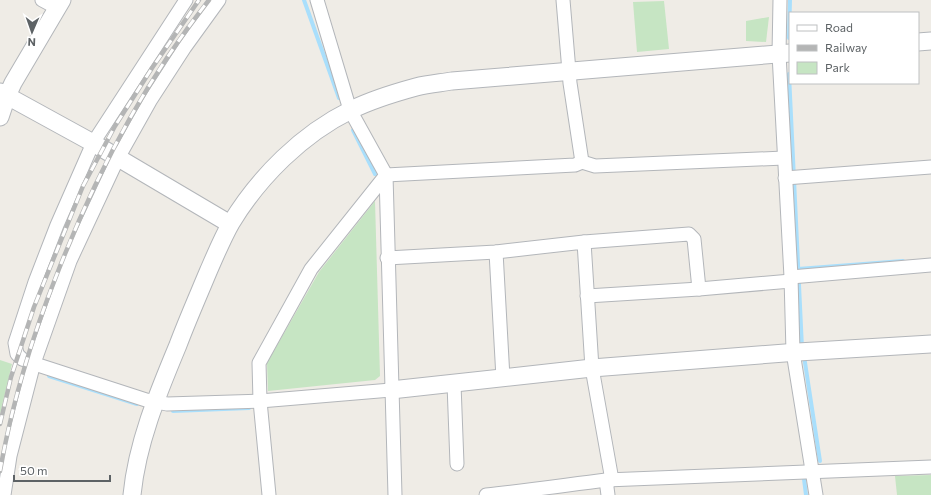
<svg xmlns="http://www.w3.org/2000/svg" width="931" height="495" font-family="Commissioner,sans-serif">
<rect width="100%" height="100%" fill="#efece6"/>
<g fill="#c6e5c3">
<polygon points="664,1 669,49 637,52 633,2"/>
<polygon points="769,17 766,42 746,41 746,21"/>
<polygon points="375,201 380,376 375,380 268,391 267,363 319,272"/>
<polygon points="0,360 12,364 0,414"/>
<polygon points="931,475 931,495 897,495 895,476"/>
</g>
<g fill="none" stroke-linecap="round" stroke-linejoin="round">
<g stroke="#a9dffc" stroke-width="4">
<polyline points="304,0 339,98"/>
<polyline points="789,38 790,0"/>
<polyline points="789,74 802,348"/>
<polyline points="353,130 375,174"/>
<polyline points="798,269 903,261"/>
<polyline points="804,356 820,461"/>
<polyline points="49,376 137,404"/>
<polyline points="173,411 249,408"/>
<polyline points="804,479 806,495"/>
</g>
<defs>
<g id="minor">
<polyline points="42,0 57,8"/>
<polyline points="186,0 93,143 57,225 35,282 15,343 17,354 22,359 38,365 146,400 167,404 260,401 391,390"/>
<polyline points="317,0 350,110 386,175 395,495"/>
<polyline points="563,0 570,83 582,162"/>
<polyline points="780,0 779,54 791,277 793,352 816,495"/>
<polyline points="785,178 931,167"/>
<polyline points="584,242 689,234 694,239 699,289"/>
<polyline points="496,252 503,378"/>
<polyline points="387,258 496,252 584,242 592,368 612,480"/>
<polyline points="791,277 931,265"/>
<polyline points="587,296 699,289 791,281"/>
<polyline points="454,384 457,464"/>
<polyline points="606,480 608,495"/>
<polyline points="4,495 10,456 34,363 70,261 118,158 150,101 185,47 219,0"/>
<polyline points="269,495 260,401 259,363 311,269 386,175 575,165 582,162 595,166 784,158"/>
<path d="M486,495C526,491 566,485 606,480L931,467"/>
</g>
<g id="tertiary">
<polyline points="918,42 931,41"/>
<polyline points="0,92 93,143 230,224"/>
<polyline points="0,117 7,96 13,83 62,0"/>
<polyline points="391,390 592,368 798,352 931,344"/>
<path d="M132,495C137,443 158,393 178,345C187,321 198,296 208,272C215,256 222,239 231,223C259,177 302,134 351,110C371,100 394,93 416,87C428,84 440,83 452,81L790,53"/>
</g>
</defs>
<use href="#minor" stroke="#b3b6ba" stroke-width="15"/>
<use href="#tertiary" stroke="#b3b6ba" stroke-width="19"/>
<use href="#minor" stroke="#fff" stroke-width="13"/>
<use href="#tertiary" stroke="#fff" stroke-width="17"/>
<defs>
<g id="rail">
<polyline points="0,424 11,377 34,307 83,186 115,126 152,68 199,0"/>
<path d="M0,471C12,403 32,337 57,274C95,176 144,82 209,0"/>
</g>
</defs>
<use href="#rail" stroke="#b4b5b5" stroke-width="4.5"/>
<use href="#rail" stroke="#fff" stroke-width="3" stroke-dasharray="9" stroke-linecap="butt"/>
</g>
<rect x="789" y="12" width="130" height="72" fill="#ffffff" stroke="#bec0c1"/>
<rect x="797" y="25" width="20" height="6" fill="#ffffff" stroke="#bec0c1"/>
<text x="825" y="32" font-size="12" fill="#5d6265">Road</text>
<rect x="797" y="45" width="20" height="6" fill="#b4b5b5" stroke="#bec0c1"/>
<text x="825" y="52" font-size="12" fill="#5d6265">Railway</text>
<rect x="797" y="62" width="20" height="12" fill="#c6e5c3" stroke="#bec0c1"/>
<text x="825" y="72" font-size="12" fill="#5d6265">Park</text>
<g transform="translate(32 32) rotate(182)" stroke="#ffffff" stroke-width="3" paint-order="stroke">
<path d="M0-3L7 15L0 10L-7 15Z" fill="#5d6265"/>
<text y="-6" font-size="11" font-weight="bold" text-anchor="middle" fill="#5d6265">N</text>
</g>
<path d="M14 475v6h96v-6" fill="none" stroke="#5d6265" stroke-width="2"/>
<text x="20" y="475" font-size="12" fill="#5d6265" stroke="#ffffff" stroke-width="3" paint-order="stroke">50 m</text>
</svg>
